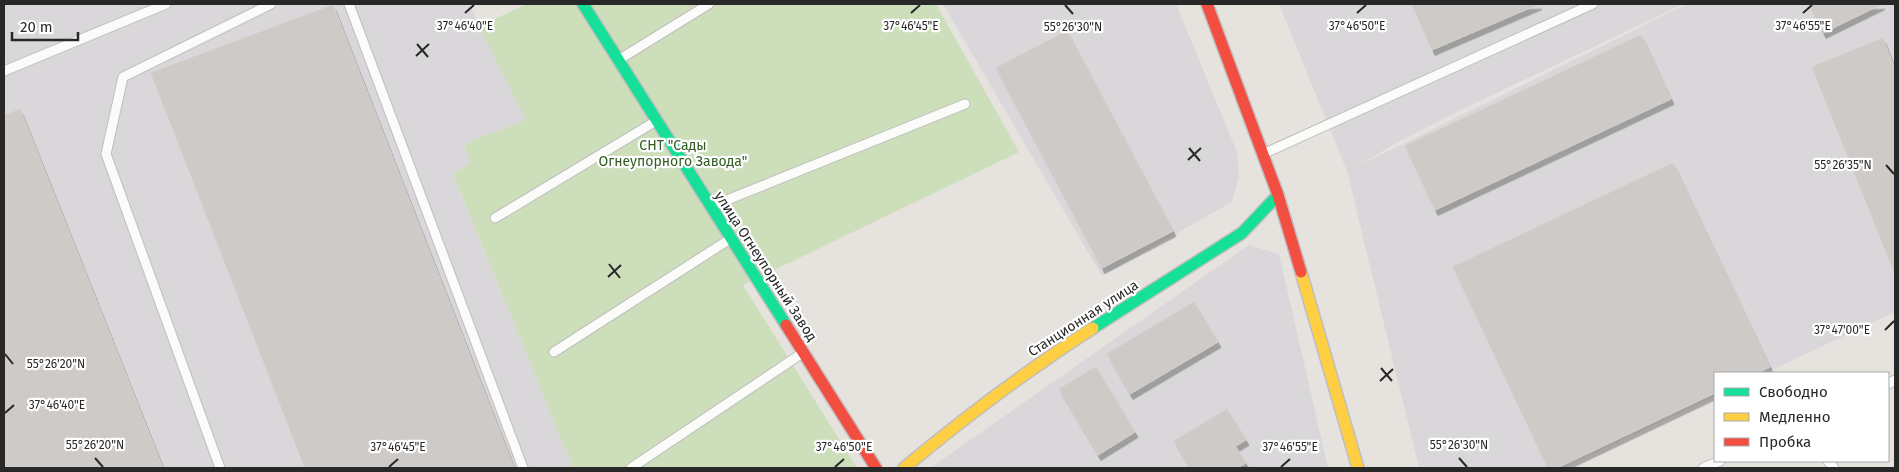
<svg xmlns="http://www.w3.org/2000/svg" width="1899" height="472" font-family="'Fira Sans',sans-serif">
<defs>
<filter id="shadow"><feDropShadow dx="3" dy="5.5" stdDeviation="0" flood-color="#0004"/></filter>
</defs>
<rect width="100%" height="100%" fill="#e6e2de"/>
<g fill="#d9d7d9">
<polygon points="4,4 469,4 526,120 464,144 471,163 453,175 573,468 4,468"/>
<polygon points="943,4 1176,4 1237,152 1239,176 1232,202 1102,276"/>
<polygon points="1279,4 1684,4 1465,108 1396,143 1358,166 1687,4 1895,4 1895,312 1765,373 1715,373 1715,396 1561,468 1419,468 1347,171"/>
<polygon points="1249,245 1279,254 1328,468 930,468"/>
</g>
<polygon fill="#ccdeba" points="526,4 936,4 1019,152 743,285 857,468 573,468 453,174 471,163 464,144 526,120 479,27"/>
<g fill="#cdcac7" stroke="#d1ceca" filter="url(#shadow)">
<polygon points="1412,4 1539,4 1432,50"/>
<polygon points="1809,4 1882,4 1823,33"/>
<polygon points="333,5 514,468 305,468 151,73"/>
<polygon points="1067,31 1173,231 1102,268 996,68"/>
<polygon points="1641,35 1671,99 1435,210 1405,146"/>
<polygon points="1883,38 1895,70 1895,274 1812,67"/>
<polygon points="20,109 163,468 4,468 4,116"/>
<polygon points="1673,163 1770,367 1757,373 1715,373 1715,393 1557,468 1548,468 1453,267"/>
<polygon points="1194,302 1218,342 1130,394 1107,354"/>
<polygon points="1096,367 1135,432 1098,455 1059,389"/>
<polygon points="1227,409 1246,440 1198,468 1190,468 1174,441"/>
<polygon points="1235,446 1246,463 1237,468 1198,468"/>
</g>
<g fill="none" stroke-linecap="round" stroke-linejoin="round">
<defs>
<g id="lane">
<polyline points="349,4 523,468"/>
<polyline points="620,59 709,4"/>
<polyline points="4,71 166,4"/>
<polyline points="1263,154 1593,4"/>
<polyline points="712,206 965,104"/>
<polyline points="495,218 656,121"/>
<polyline points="554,352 730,239"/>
<polyline points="1888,384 1895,380"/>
<polyline points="1828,461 1834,468"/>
<polyline points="220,468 106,154 123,77 271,4"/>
<polyline points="631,468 801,354"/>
<polyline points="1703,468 1720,461"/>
</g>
<g id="fast">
<polyline points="583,4 786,325"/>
<polyline points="1093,328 1242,233 1278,195"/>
</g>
<g id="slow">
<polyline points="1301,272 1358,468"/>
<path d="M904,468C964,418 1026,371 1093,328"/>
</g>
<g id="jam">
<polyline points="1207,4 1278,195 1301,272"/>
<polyline points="786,325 876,468"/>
</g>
</defs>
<use href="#lane" stroke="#c0bebf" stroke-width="11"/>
<use href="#fast" stroke="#c0bebf" stroke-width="14"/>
<use href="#slow" stroke="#c0bebf" stroke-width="14"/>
<use href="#jam" stroke="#c0bebf" stroke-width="14"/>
<use href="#lane" stroke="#fbfbfa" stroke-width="9"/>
<use href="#fast" stroke="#16e098" stroke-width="11"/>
<use href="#slow" stroke="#ffcf43" stroke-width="11"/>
<use href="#jam" stroke="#f24e42" stroke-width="11"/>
</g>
<path fill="none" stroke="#282828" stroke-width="2" d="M1065,5L1073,14M465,13L474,5M911,13L920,5M1357,13L1366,5M1803,13L1812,5M417,44L428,57M416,56L429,44M1189,148L1200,161M1188,160L1201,148M1886,165L1894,174M609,264L620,278M608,277L621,265M1885,330L1894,321M5,354L13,364M1381,368L1392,381M1380,381L1393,369M5,413L14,405M95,458L103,467M1459,458L1467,467M389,467L398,459M835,467L844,459M1281,467L1290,459"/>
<g text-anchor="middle" stroke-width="4.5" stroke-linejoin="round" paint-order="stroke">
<g font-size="14" fill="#315d20" stroke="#fff">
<text x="673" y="150">СНТ "Сады<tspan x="673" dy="16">Огнеупорного Завода"</tspan></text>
</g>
<g font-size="14" fill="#282828" stroke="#fff">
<text transform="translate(766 266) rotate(57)" y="5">улица Огнеупорный Завод</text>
<text transform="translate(1083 318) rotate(-33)" y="5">Станционная улица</text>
</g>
</g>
<g font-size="12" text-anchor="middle" fill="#282828" stroke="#fff" stroke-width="4.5" stroke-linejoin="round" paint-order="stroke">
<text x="465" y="30">37°46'40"E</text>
<text x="911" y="30">37°46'45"E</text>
<text x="1357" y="30">37°46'50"E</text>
<text x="1803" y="30">37°46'55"E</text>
<text x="1073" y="31">55°26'30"N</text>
<text x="1843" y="169">55°26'35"N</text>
<text x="1842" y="334">37°47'00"E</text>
<text x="56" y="368">55°26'20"N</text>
<text x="57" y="409">37°46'40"E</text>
<text x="95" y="449">55°26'20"N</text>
<text x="1459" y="449">55°26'30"N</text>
<text x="398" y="451">37°46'45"E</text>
<text x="844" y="451">37°46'50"E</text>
<text x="1290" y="451">37°46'55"E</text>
</g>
<rect width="1899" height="472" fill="none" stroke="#282828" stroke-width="10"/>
<rect x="1714" y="372" width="175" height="90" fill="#ffffff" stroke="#a9a9a9"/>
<rect x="1724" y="388" width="25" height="8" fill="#16e098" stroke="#a9a9a9"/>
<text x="1759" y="397" font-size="15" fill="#282828">Свободно</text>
<rect x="1724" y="413" width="25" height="8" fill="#ffcf43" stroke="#a9a9a9"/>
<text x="1759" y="422" font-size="15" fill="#282828">Медленно</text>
<rect x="1724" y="438" width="25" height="8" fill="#f24e42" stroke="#a9a9a9"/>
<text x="1759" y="447" font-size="15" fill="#282828">Пробка</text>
<path d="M12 32v8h66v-8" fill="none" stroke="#282828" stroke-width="2.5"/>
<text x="20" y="32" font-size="15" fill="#282828" stroke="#ffffff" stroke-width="4" paint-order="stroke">20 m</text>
</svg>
